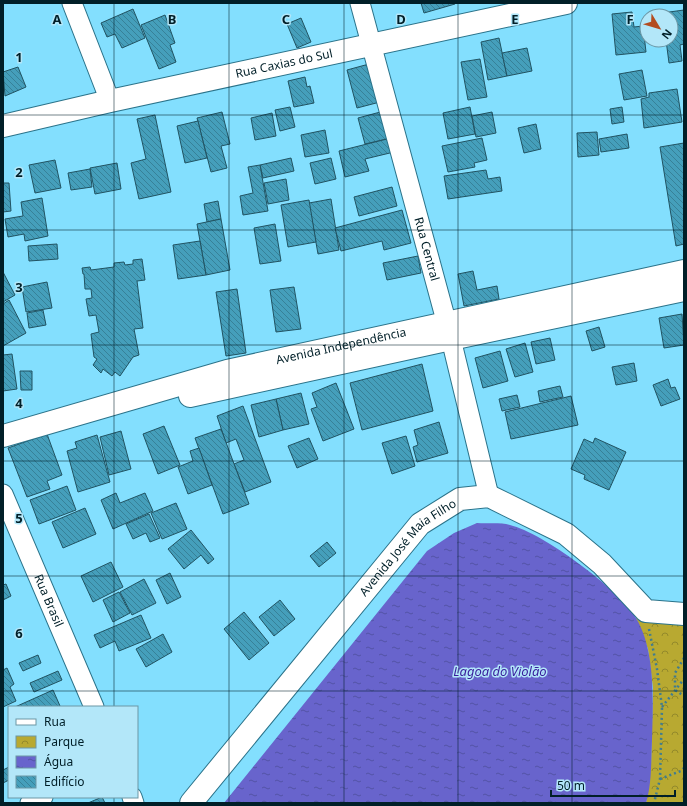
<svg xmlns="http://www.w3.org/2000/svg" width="687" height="806" font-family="'Noto Sans',sans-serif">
<defs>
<pattern id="park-crowns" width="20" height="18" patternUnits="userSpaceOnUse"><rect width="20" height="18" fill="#b8a931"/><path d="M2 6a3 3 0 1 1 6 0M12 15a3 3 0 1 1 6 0" fill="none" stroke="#93892a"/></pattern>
<pattern id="water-ripples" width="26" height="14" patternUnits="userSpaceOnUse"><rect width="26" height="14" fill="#6864cc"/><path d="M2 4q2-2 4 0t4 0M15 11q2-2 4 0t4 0" fill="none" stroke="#5352a6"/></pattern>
<pattern id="building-back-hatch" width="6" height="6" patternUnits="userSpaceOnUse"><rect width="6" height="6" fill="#459fbb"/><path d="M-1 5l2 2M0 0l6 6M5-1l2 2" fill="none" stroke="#378198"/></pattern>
</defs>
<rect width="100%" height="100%" fill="#83dffe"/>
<polygon fill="url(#park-crowns)" points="656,616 684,625 684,803 646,803 651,765 653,688 648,649 636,618"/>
<path fill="url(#water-ripples)" d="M477,523C487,524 500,522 510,525C543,533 619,589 636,618C656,651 653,703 652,740C651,761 652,783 646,803H224L427,551L454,533Z"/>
<g fill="url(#building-back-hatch)" stroke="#215362">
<polygon points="421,3 455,3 455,4 424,13"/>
<polygon points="133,9 145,38 122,48 115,34 107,37 101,23"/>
<polygon points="684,10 684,44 680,45 682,61 669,63 666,40 671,40 671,16 663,16 662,13"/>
<polygon points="632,12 634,27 643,26 646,52 616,55 612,14"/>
<polygon points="165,15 175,43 170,45 176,62 159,69 141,25"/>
<polygon points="301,18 311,42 297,48 287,24"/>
<polygon points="499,38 507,76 488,80 481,42"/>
<polygon points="527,48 532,71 507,76 502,53"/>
<polygon points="480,59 487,97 468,100 461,62"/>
<polygon points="369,64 380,102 357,108 347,70"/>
<polygon points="18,67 26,87 5,96 3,72"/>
<polygon points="642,70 647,96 624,100 619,74"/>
<polygon points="305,77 307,87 310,86 314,103 294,107 288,81"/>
<polygon points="677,89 682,122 644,128 641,99 649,97 649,93"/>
<polygon points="290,107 295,127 280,131 275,110"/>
<polygon points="470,107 475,134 448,139 443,113"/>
<polygon points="622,107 624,122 612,124 610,109"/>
<polygon points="384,111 391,138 365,144 358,118"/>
<polygon points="222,112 230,144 221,146 227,168 211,172 197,118"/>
<polygon points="492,112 496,133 476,137 472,116"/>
<polygon points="272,113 276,136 255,140 251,118"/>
<polygon points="155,115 171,192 139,199 131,163 146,159 137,119"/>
<polygon points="198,121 207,158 185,163 177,126"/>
<polygon points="536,124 541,149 524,153 518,128"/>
<polygon points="325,130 329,153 305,157 301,135"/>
<polygon points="597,132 599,155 578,157 577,133"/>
<polygon points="627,134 629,148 601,152 599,139"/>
<polygon points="391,138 394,152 365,159 369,171 345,177 339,151"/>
<polygon points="482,138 487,160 474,163 475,167 448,172 442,146"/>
<polygon points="684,143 684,244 676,246 660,147"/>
<polygon points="291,158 294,171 263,178 260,165"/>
<polygon points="331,158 336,179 315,184 310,163"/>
<polygon points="55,160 61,188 35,193 29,165"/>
<polygon points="117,163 121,189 95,194 90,168"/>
<polygon points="260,165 268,211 243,215 240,196 253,193 248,167"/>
<polygon points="90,169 92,187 71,190 68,173"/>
<polygon points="486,170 488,179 500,177 502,191 448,199 444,176"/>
<polygon points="286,179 289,200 268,204 264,183"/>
<polygon points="3,183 9,183 11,211 3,212"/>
<polygon points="392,187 397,206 359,216 354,197"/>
<polygon points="42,198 48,236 25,241 24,234 8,237 5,219 23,216 21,202"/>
<polygon points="331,199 339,250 318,254 309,203"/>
<polygon points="309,200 316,242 288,247 281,205"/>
<polygon points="218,201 221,219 207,222 204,204"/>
<polygon points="402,210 411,243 384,250 382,241 341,251 335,228"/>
<polygon points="221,219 230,270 206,275 197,224"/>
<polygon points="275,224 281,261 260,264 254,228"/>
<polygon points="200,241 206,275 178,279 173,245"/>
<polygon points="57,244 58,259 29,261 28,246"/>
<polygon points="418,256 421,273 387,280 383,263"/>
<polygon points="142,259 145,280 137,281 143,328 134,329 139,355 133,357 120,376 115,372 112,376 103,369 101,373 93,365 97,359 94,357 91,334 99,332 96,315 89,316 86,299 92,298 91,289 85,289 84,274 83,274 82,268 90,267 91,270 114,267 114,263 124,262 125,265 133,264 133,260"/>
<polygon points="473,271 477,290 497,286 499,299 464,306 458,274"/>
<polygon points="3,272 15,295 3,302"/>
<polygon points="47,282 52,308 26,312 22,287"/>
<polygon points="294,287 301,329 276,332 270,290"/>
<polygon points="237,289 246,353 226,356 216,292"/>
<polygon points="9,300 26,333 3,346 3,304"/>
<polygon points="43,310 46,325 29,328 27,313"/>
<polygon points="682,314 684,345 664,348 659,318"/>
<polygon points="599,327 605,347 592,351 586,331"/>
<polygon points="550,338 555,360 536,364 531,342"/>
<polygon points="525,343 533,372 515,377 506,349"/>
<polygon points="500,351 508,381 483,388 475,358"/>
<polygon points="12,354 17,389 3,391 3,355"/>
<polygon points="634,363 637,381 616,385 612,367"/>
<polygon points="422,364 433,411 362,430 350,383"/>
<polygon points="20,371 32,371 32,390 21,390"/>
<polygon points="668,379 671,388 675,387 680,399 661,406 653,385"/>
<polygon points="336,383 354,429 323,441 311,409 317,407 312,393"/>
<polygon points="560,386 563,397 540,402 538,391"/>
<polygon points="301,393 309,424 283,430 276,399"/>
<polygon points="517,395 520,407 502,411 499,399"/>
<polygon points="571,396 578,425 511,439 505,412"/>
<polygon points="276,399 283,430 259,437 251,405"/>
<polygon points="243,406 271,482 245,492 234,464 244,460 236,439 226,443 217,416"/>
<polygon points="439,422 448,453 417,462 413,447 418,445 414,430"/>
<polygon points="164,426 180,465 158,474 143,434"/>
<polygon points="221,429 249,504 223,514 195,438"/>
<polygon points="121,431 131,469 109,475 100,437"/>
<polygon points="47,434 62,475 47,481 50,489 27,497 8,448"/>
<polygon points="97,435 110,482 78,492 67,451 77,448 75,442"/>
<polygon points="406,436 415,466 392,474 382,443"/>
<polygon points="309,438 318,459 297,468 288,446"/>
<polygon points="595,438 626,452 609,490 584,479 585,475 571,469 584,439 593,443"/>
<polygon points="199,448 212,485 188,494 178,467 193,461 190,451"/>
<polygon points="67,486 76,510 39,524 30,500"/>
<polygon points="116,493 120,503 145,493 153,511 113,529 101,500"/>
<polygon points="176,503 187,529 162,539 151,513"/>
<polygon points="85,508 96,534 63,548 52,522"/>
<polygon points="149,514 160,538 150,542 146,533 133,539 126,524"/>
<polygon points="191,530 214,559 208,564 201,555 184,569 168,549"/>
<polygon points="327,542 336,553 319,567 310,556"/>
<polygon points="111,562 123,587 93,602 81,576"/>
<polygon points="170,573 181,597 167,604 156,580"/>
<polygon points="144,579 156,603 132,615 120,592"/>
<polygon points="6,584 11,596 3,600 3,585"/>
<polygon points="119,592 130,613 113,622 103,600"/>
<polygon points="280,600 295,619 274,636 259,617"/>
<polygon points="244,612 269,643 249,660 224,629"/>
<polygon points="141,615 151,638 119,651 115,641 100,648 94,635"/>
<polygon points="163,634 172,652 146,667 136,649"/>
<polygon points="38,655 41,663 23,671 19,663"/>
<polygon points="7,668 14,684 10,687 16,701 3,707 3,670"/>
<polygon points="58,671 62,680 34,692 30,683"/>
<polygon points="53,690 60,706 58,707 15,707"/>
<polygon points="9,767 9,780 3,783 3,770"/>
<polygon points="102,797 105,803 88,803"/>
</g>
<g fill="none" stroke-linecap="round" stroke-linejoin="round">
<defs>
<g id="minor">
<polyline points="72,3 110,101"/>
<path id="s1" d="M360,3L451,339L489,496"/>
<path id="s2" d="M3,494L94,707"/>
<polyline points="132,797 134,803"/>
<polyline points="30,803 43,797"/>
</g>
<g id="tertiary">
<path id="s3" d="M3,126L110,101L566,3"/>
<polyline points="190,396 451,339 684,290"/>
<path id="s4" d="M3,436L227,371L684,271"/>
<path id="s5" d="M191,803L420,524L460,499L489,496L566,534L602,564L646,611L684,614"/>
</g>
</defs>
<use href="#minor" stroke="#2b738a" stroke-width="21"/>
<use href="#tertiary" stroke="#2b738a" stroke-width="24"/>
<g stroke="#407c8f" stroke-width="2.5" stroke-dasharray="2 3" stroke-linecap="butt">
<polyline points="649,629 657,669 662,707 660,779 654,803"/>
<polyline points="684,658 675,673 675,690 684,696"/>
<polyline points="662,707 684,679"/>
<polyline points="660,779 681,771 684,768"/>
</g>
<use href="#minor" stroke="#fff" stroke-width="19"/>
<use href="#tertiary" stroke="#fff" stroke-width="22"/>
</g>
<path fill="none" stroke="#011f28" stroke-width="1" stroke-opacity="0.55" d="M114,3V707M229,3V803M344,3V803M458,3V803M572,3V803M3,115H684M3,230H684M3,345H684M3,461H684M3,576H684M3,691H684M114,797V803"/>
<g text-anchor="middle" stroke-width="3" stroke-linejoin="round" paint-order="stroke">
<g font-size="12" fill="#011f28" stroke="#b3e7f9">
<text dy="4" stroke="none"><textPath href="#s3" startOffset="288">Rua Caxias do Sul</textPath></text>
<text dy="4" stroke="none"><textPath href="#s1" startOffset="255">Rua Central</textPath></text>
<text dy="4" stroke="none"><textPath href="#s4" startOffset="350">Avenida Independência</textPath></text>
<text dy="4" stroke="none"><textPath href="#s5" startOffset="336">Avenida José Maia Filho</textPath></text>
<text dy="4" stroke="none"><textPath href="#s2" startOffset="116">Rua Brasil</textPath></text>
</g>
<g font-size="13" font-style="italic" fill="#381c9b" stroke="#b3e7f9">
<text x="500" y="676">Lagoa do Violão</text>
</g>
</g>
<g font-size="13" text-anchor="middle" font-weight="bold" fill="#011f28" stroke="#b3e7f9" stroke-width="3" stroke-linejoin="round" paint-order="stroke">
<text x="57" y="24">A</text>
<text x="172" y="24">B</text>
<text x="286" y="24">C</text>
<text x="401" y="24">D</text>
<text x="515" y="24">E</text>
<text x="630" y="24">F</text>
<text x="19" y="62">1</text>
<text x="19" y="177">2</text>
<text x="19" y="292">3</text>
<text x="19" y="408">4</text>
<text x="19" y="523">5</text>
<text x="19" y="638">6</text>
</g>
<rect width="687" height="806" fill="none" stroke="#011f28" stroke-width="8"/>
<rect x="8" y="706" width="130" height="92" fill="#b3e7f9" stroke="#6c97a5"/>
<rect x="16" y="719" width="20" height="6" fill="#ffffff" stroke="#6c97a5"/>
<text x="44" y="726" font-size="12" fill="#011f28">Rua</text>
<rect x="16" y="736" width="20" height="12" fill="url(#park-crowns)" stroke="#6c97a5"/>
<text x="44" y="746" font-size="12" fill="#011f28">Parque</text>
<rect x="16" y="756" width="20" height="12" fill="url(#water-ripples)" stroke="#6c97a5"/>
<text x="44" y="766" font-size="12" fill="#011f28">Água</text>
<rect x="16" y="776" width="20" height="12" fill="url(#building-back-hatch)" stroke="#6c97a5"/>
<text x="44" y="786" font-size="12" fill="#011f28">Edifício</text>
<g transform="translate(659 28) rotate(128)"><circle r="19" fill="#b3e7f9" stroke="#6c97a5"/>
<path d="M0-3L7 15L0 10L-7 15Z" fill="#b34d21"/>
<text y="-6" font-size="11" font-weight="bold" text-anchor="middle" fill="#011f28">N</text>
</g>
<path d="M551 790v6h124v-6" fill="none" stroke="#011f28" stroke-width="2"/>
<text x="557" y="790" font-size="12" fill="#011f28" stroke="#b3e7f9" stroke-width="3" paint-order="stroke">50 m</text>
</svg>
